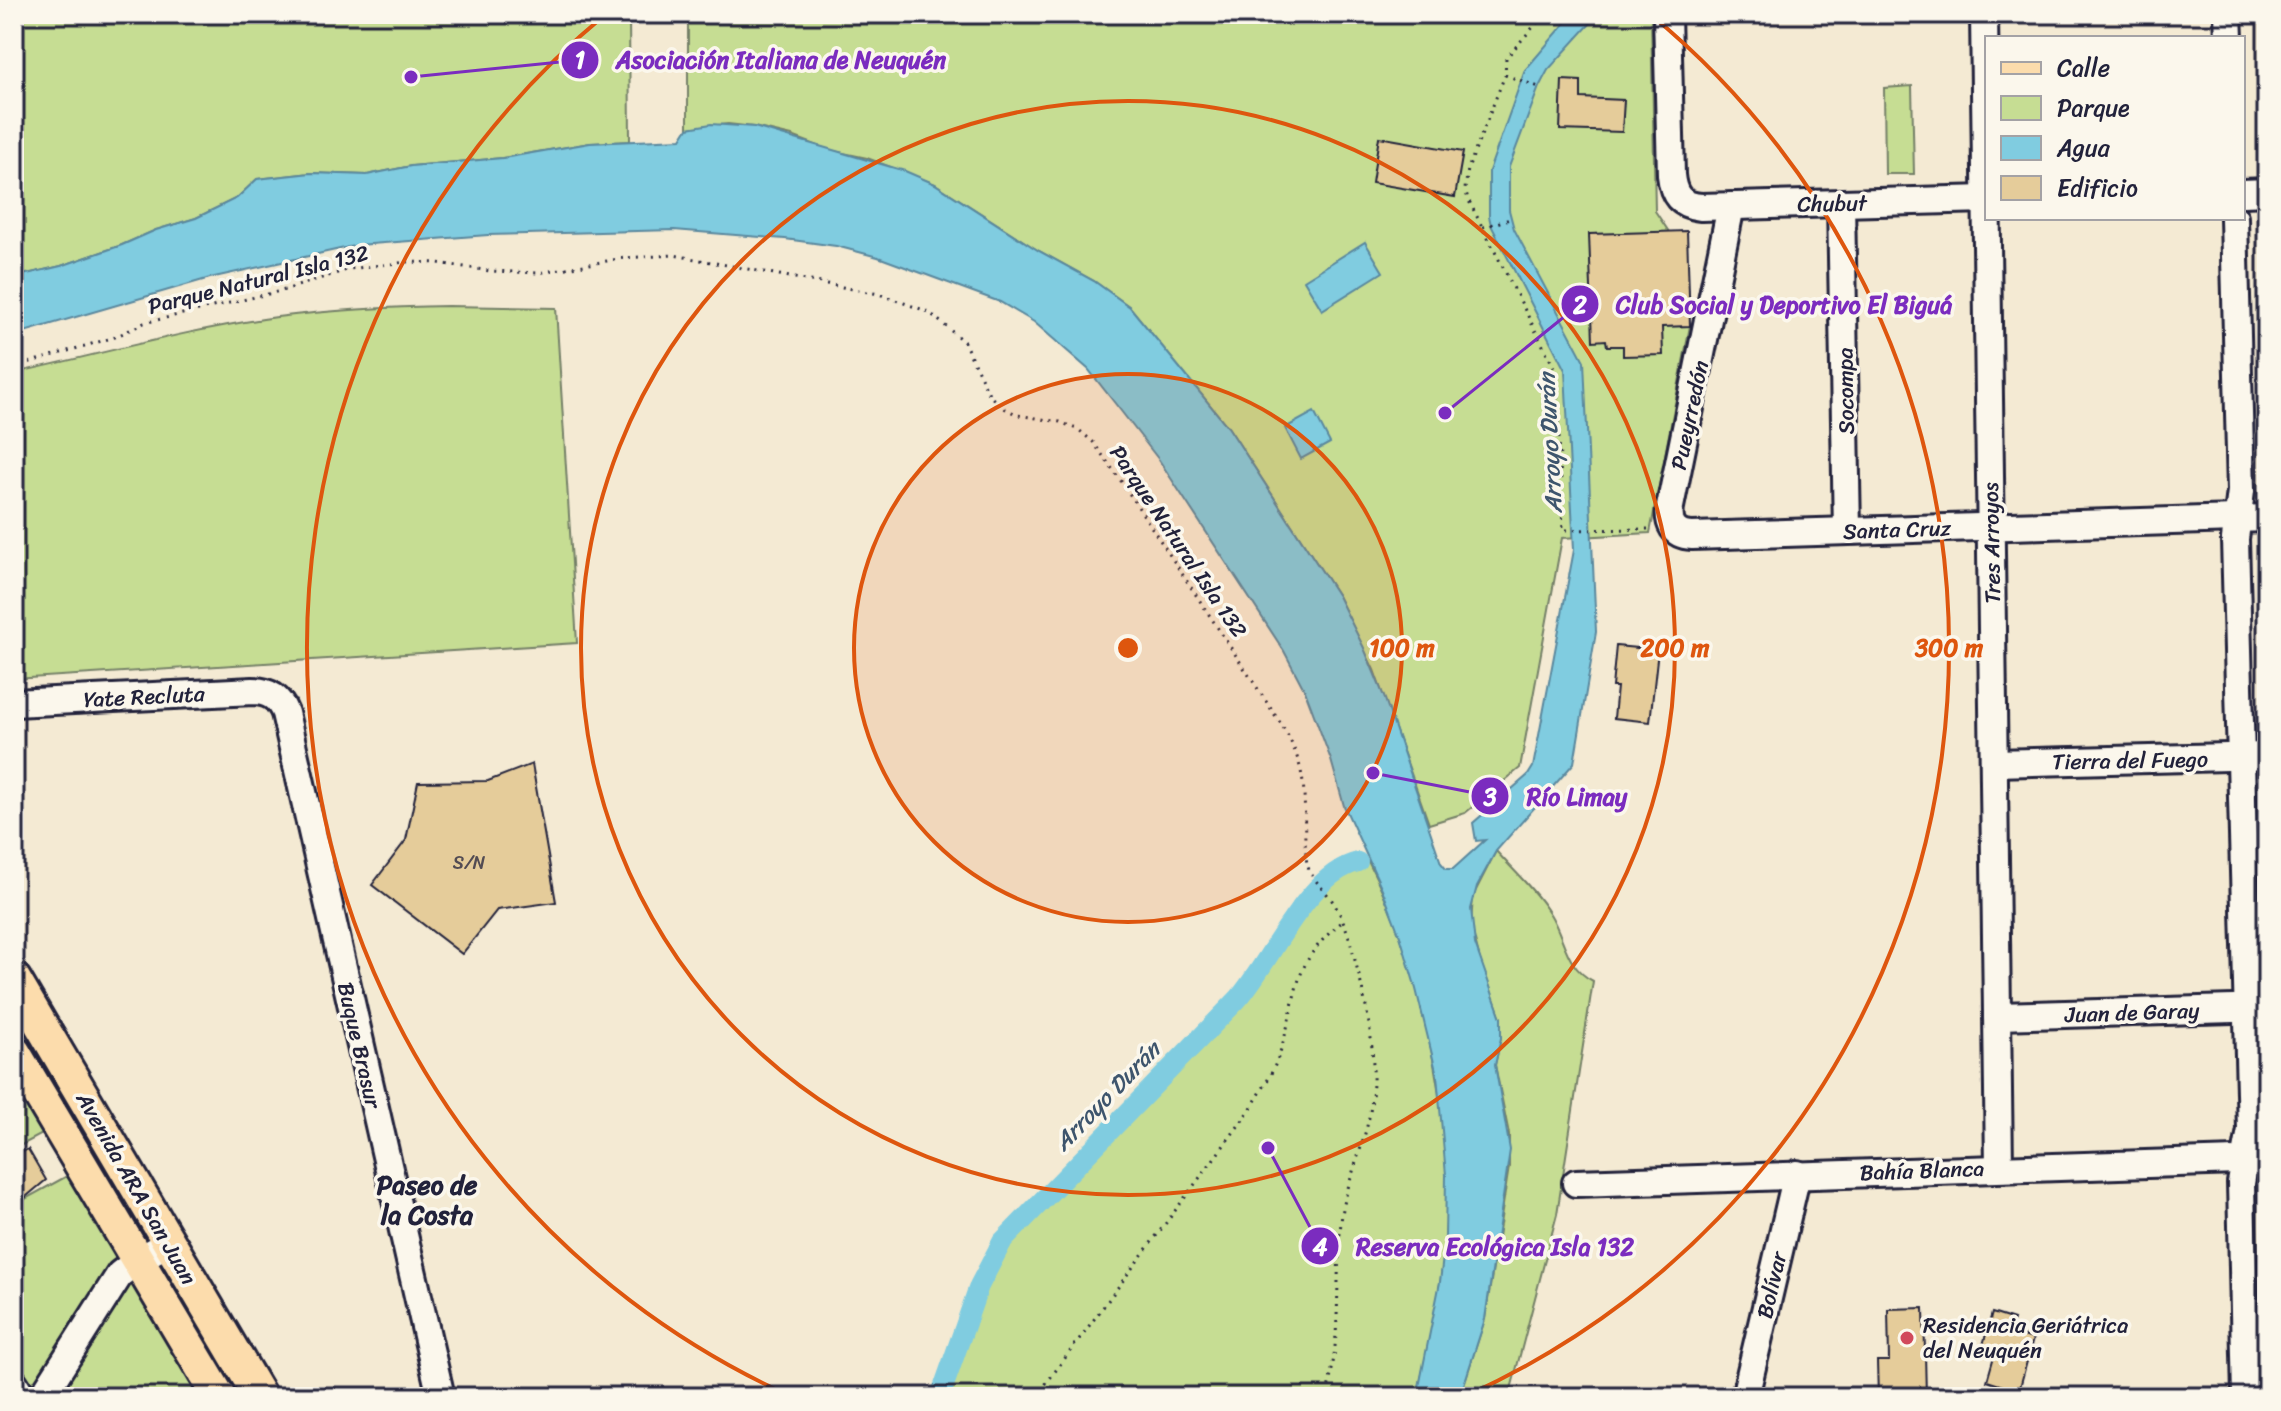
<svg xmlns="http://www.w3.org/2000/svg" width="2281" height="1411" font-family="Sriracha,sans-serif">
<rect width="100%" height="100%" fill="#f4ead3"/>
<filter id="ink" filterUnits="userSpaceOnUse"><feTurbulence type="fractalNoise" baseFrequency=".0125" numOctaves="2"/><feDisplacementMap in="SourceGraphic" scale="16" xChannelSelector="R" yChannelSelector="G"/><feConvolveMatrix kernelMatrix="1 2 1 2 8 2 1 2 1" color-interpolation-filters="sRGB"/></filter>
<g filter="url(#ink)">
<g fill="#c6dd93" stroke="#748067" stroke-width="2">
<polygon points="14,14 629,14 630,141 590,143 502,158 411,166 367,175 311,173 257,179 237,198 196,218 156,230 122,245 61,266 14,277"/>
<polygon points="688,14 1651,14 1655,211 1669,232 1690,326 1650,533 1562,538 1520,768 1465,813 1429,824 1374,670 1338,596 1228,427 1130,307 1094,281 1039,251 935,184 867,158 829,150 792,136 754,127 728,124 688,128"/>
<polygon points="1912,86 1914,174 1885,174 1884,88"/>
<path d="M448,306L556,308L577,643L14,679V373C101,354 189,329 277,317C334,310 391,307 448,306Z"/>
<path d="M1496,851C1514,871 1536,891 1550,914C1565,938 1565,967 1593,981L1557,1214L1509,1397H1460L1485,1319L1509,1167V1134L1495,1065L1501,1038V1018L1480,960L1471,925L1473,896Z"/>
<path d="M1368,861C1423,969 1454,1119 1445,1241C1441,1293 1428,1346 1417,1397H940L979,1286L1002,1242L1238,999C1267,965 1304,888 1338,869C1347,863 1357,862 1368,861Z"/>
<polygon points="14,1069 123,1252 35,1396 14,1363 14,1205 69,1175 44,1133 14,1149"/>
<polygon points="130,1279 210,1397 52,1397"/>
</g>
<g fill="#80cce0" stroke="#5a889e" stroke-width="2">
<polygon points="1573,14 1599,14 1548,70 1539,87 1509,167 1509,210 1514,229 1584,361 1596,632 1574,763 1496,851 1477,886 1471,909 1475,944 1501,1018 1501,1038 1495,1065 1510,1150 1485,1319 1460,1397 1417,1397 1440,1282 1445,1240 1446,1175 1437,1075 1416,989 1401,939 1382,889 1344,806 1331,760 1305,691 1284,651 1159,460 1121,411 1088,369 1034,322 1000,302 878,257 836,246 785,239 674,230 488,235 358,245 210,278 14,335 14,277 61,266 122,245 156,230 196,218 237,198 257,179 311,173 367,175 411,166 503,158 590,143 681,139 688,128 711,124 754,127 905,171 935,184 1039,251 1094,281 1130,307 1228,427 1338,596 1364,648 1385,699 1441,863 1446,869 1453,869 1485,840 1476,841 1473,823 1528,775 1533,767 1574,550 1565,370 1491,225 1489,216 1489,171 1525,70"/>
<polygon points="1365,242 1383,272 1322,310 1304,280"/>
<polygon points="1314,412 1330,443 1301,459 1285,428"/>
</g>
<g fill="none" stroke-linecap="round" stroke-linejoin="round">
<path stroke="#80cce0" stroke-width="20" d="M940,1397L979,1286L1002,1242L1238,999C1272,960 1307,874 1358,862"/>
</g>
<g fill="#e5cc9a" stroke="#22223b" stroke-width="2">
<polygon points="1562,80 1581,81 1581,98 1624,100 1622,132 1560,130"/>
<polygon points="1379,137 1463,152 1455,197 1372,183"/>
<polygon points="1687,231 1690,326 1662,327 1663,355 1623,356 1623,346 1607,346 1606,340 1593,341 1589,234"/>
<polygon points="1616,646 1658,650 1650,722 1614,718 1617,687 1612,687"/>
<polygon points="532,764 556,902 497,910 462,954 372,885 406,840 418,782 488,781"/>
<polygon points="28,1149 46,1180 21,1201 14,1186 14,1157"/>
<polygon points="1924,1308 1926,1397 1878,1397 1877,1361 1889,1361 1888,1309"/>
<polygon points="1992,1313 2014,1320 2010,1332 2033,1339 2019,1391 1987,1381 1996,1349 1983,1345"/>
</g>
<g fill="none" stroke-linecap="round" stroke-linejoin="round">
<defs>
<g id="minor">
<path d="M1667,14L1671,175C1673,195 1680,205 1701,207L1987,199"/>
<polyline points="1984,14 1999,1167"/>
<polyline points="2228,14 2229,38"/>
<polyline points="2243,193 2267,192"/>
<polyline points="1841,203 1847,531"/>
<path d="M1731,206L1670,507C1668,524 1673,535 1692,536L2267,518"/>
<polyline points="2234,218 2241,491 2235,539 2251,1130 2241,1183 2246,1397"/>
<path d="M14,703L253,691C269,691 279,698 285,713L441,1397"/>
<polyline points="1994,763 2267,756"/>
<polyline points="1997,1016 2267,1008"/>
<polyline points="1576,1183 2267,1160"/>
<polyline points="14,1383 23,1397"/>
<polyline points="42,1397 120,1274 138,1260 169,1242"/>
<polyline points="1745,1397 1797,1174"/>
</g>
<g id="major">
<polyline points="14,979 260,1397"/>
<polyline points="14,1052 219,1397"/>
</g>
</defs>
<use href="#minor" stroke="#22223b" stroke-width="32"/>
<use href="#major" stroke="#22223b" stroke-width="38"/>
<g stroke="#22223b" stroke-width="3" stroke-dasharray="2 6" stroke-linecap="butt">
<polyline points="1543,16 1506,58 1505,75 1468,169 1465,189 1468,199 1556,371 1563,530 1649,529"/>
<polyline points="1505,75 1539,87"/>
<polyline points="1483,227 1510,219"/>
<path d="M14,367L115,337L144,323L285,290L350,269L406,262L438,263L490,271L538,273L624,258L674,255L879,294L929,312L964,342L990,396L1002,407L1018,415L1060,422L1079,430L1093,442L1121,481L1283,727C1314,780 1300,807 1307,864C1311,878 1322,887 1331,899C1341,913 1348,931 1352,949C1367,1004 1381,1065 1368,1122C1360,1156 1345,1187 1341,1222C1335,1281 1342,1339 1326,1397"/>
<path d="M1036,1397L1248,1113C1260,1093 1273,1074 1280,1052C1300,993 1288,966 1343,921"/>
</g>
<use href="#minor" stroke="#fbf7ec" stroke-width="26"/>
<use href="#major" stroke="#fcdcac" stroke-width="32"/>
</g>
</g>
<circle cx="1128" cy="648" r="274" fill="#de560e" fill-opacity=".12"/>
<g fill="none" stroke="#de560e" stroke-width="4">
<circle cx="1128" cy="648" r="274"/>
<circle cx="1128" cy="648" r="547"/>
<path d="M788 1395A821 821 0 0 1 606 14M1650 14A821 821 0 0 1 1468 1395"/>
</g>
<circle fill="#d1495b" stroke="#fbf7ec" stroke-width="3" cx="1907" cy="1338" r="8"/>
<g text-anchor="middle" stroke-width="7" stroke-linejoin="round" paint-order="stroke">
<g font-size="18" fill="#534c53">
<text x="469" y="869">S/N</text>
</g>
<g font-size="22" fill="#22223b" stroke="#fbf7ec">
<text transform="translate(1832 203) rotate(-1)" y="8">Chubut</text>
<text transform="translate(258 279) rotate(-14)" y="8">Parque Natural Isla 132</text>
<text transform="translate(1845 391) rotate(-91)" y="8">Socompa</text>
<text transform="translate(1689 415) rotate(-78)" y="8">Pueyrredón</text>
<text transform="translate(1897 529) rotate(-2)" y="8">Santa Cruz</text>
<text transform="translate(1179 541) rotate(56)" y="8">Parque Natural Isla 132</text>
<text transform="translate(1991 543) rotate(-91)" y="8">Tres Arroyos</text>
<text transform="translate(144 696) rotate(-3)" y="8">Yate Recluta</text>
<text transform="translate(2130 760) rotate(-1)" y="8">Tierra del Fuego</text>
<text transform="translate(2132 1012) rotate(-2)" y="8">Juan de Garay</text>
<text transform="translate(360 1045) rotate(77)" y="8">Buque Brasur</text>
<text transform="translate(1922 1170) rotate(-2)" y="8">Bahía Blanca</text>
<text transform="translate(137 1188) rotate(60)" y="8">Avenida ARA San Juan</text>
<text transform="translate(1771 1285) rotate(-77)" y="8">Bolívar</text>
</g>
<g font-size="22" fill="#22223b" stroke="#fbf7ec" text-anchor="start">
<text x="1923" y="1333">Residencia Geriátrica<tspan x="1923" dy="25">del Neuquén</tspan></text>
</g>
<g font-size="24" font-style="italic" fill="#3e556d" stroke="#fbf7ec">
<text transform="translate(1550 443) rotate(-93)" y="8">Arroyo Durán</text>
<text transform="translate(1107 1096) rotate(-46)" y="8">Arroyo Durán</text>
</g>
<g font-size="26" font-weight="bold" fill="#22223b" stroke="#fbf7ec">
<text x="427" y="1194">Paseo de<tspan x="427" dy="30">la Costa</tspan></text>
</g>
</g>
<circle cx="1128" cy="648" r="12" fill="#de560e" stroke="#fbf7ec" stroke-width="4"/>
<g font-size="24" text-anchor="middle" font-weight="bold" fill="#de560e" stroke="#fbf7ec" stroke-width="7" stroke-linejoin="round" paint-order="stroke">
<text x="1402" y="656">100 m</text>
<text x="1675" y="656">200 m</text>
<text x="1949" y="656">300 m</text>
</g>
<path fill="none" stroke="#7b2cbf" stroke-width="3" d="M411 77L580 60M1445 413L1580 304M1373 773L1490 796M1268 1148L1320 1246"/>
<g fill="#7b2cbf" stroke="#fbf7ec" stroke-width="3">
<circle cx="411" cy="77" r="8"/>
<circle cx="1445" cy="413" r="8"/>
<circle cx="1373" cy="773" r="8"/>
<circle cx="1268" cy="1148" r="8"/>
<circle cx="580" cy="60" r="20"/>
<circle cx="1580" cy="304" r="20"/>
<circle cx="1490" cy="796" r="20"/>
<circle cx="1320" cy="1246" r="20"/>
</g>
<g font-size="24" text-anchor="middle" font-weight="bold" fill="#fff">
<text x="580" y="68">1</text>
<text x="1580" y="313">2</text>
<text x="1490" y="805">3</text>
<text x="1320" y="1255">4</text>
</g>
<g font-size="24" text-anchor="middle" font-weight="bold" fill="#7b2cbf" stroke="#fbf7ec" stroke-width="7" stroke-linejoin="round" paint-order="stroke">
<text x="781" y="68">Asociación Italiana de Neuquén</text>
<text x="1784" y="313">Club Social y Deportivo El Biguá</text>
<text x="1577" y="805">Río Limay</text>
<text x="1495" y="1255">Reserva Ecológica Isla 132</text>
</g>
<rect width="2281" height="1411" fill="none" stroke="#fbf7ec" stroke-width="48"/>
<rect x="24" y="24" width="2233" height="1363" fill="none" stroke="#22223b" stroke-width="3" filter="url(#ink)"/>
<rect x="1985" y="36" width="260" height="184" fill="#fbf7ec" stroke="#a4a2a5" stroke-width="2"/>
<rect x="2001" y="62" width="40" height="12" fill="#fcdcac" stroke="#a4a2a5" stroke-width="2"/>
<text x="2057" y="76" font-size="24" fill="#22223b">Calle</text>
<rect x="2001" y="96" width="40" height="24" fill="#c6dd93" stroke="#a4a2a5" stroke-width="2"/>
<text x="2057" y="116" font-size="24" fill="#22223b">Parque</text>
<rect x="2001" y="136" width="40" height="24" fill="#80cce0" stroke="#a4a2a5" stroke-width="2"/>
<text x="2057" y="156" font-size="24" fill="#22223b">Agua</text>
<rect x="2001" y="176" width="40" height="24" fill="#e5cc9a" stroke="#a4a2a5" stroke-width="2"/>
<text x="2057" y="196" font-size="24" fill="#22223b">Edificio</text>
</svg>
